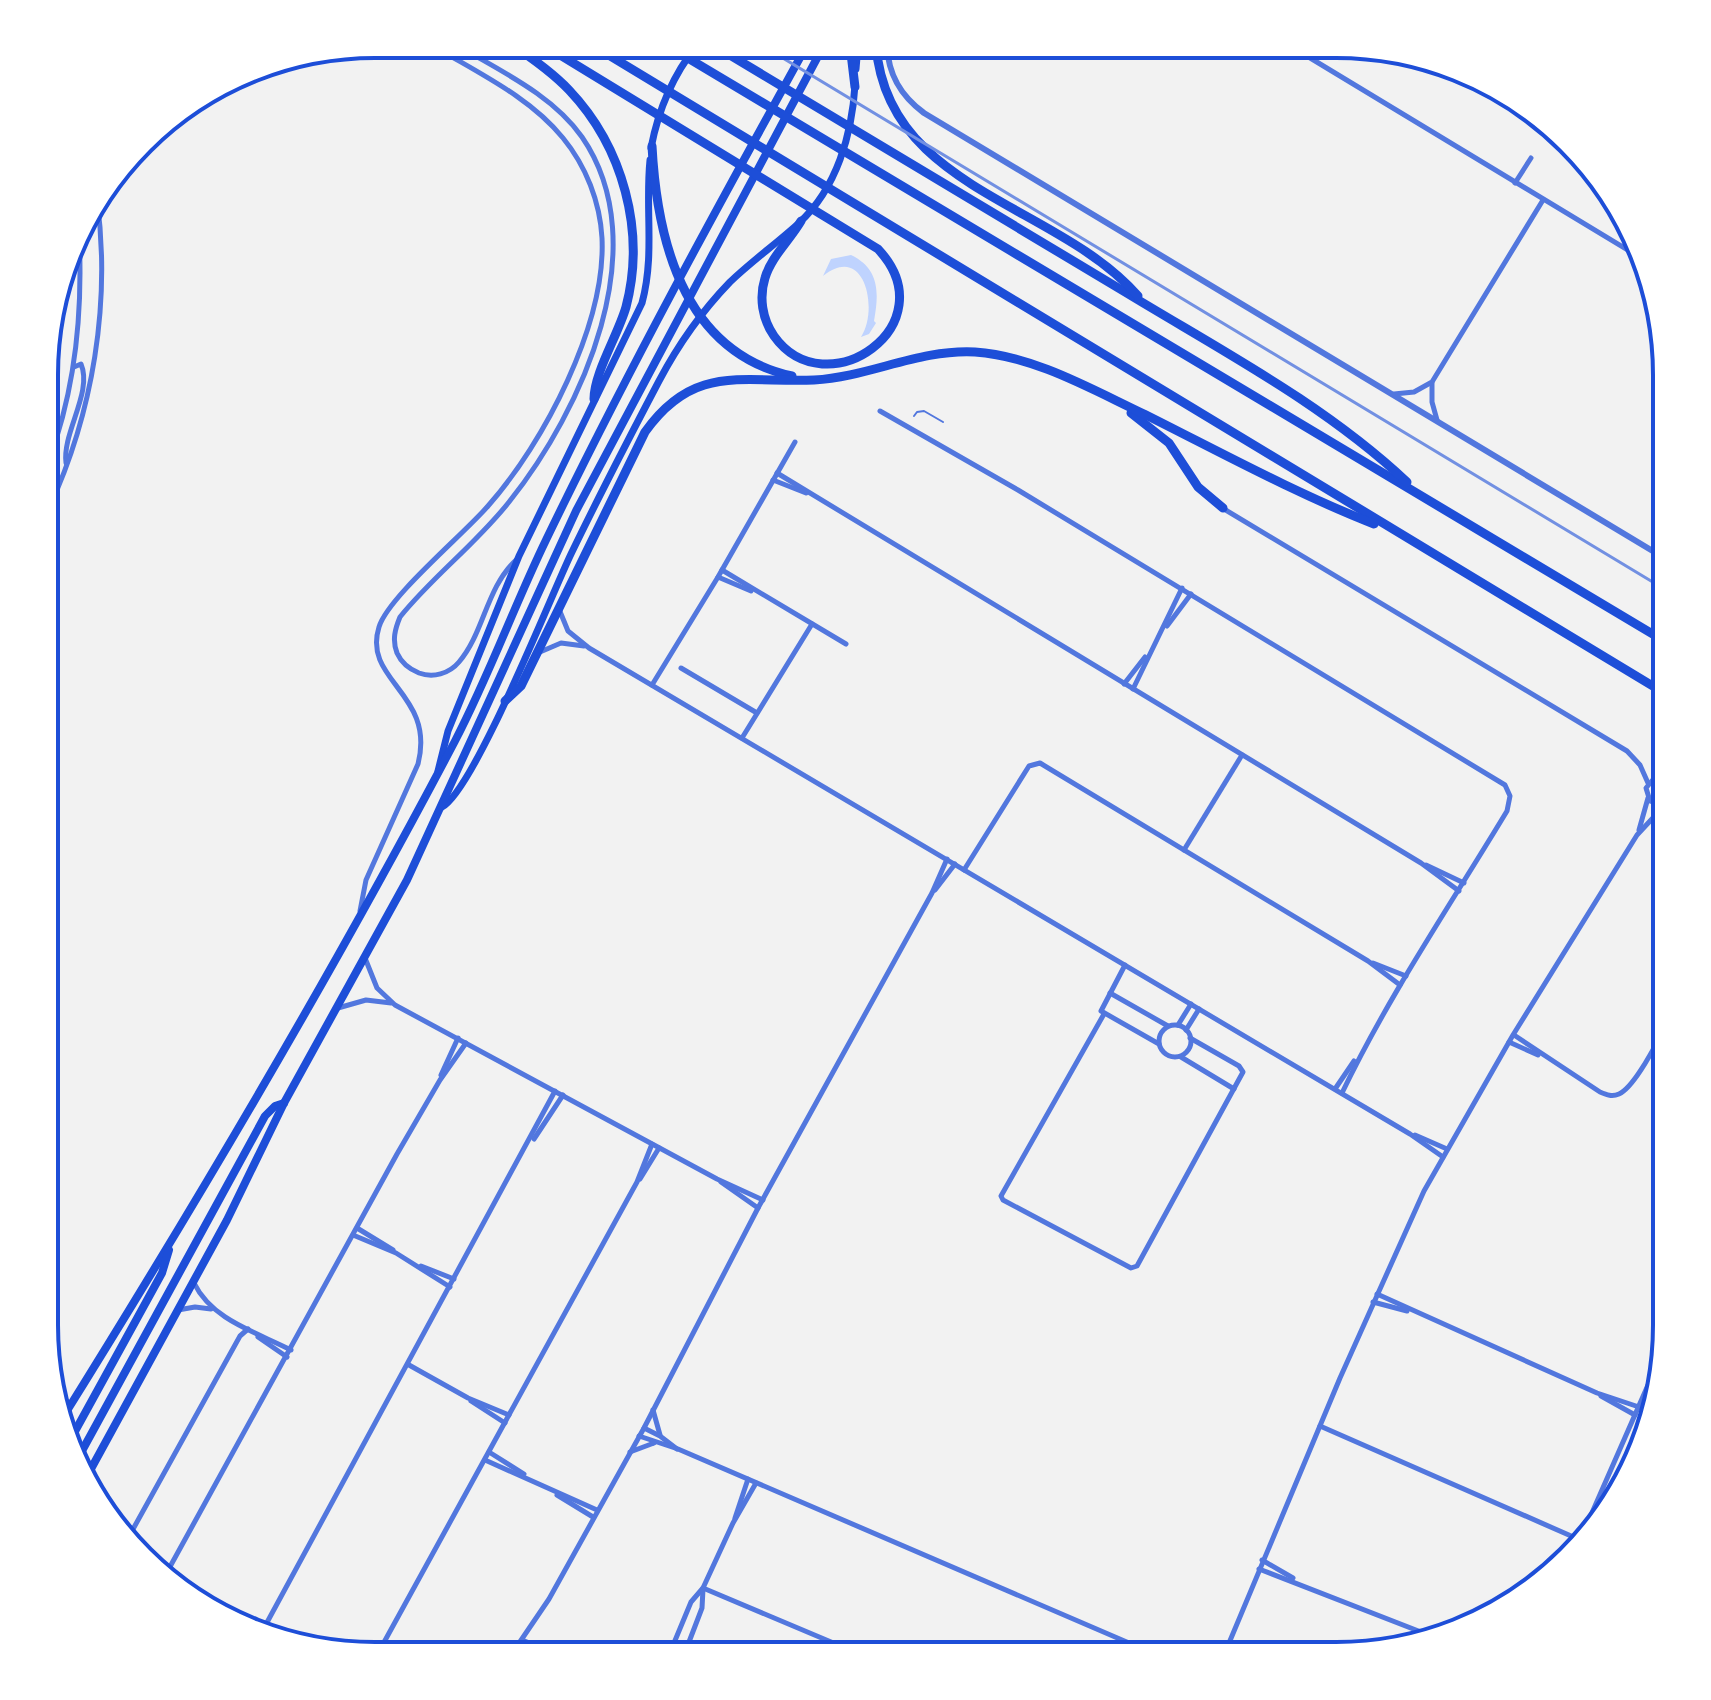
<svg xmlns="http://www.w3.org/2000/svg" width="1711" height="1700" font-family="Lato,sans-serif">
<rect width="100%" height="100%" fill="#f2f2f2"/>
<path fill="#bfd3fe" d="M851,255C880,269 879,293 874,321L876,323L869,334L861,337C879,310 865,242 823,276L831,259Z"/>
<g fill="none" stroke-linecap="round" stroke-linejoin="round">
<polyline stroke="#5277de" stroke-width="2" points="914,416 917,412 924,411 943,422"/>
<g stroke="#5277de" stroke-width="5">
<path d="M455,44C498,70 552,94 582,137C657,246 582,411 509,502C476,544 433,576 400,617C395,629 392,640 397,653C401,662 409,669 419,673C433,678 449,674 459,662C484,633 486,588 516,560"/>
<polyline points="1292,47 1646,261"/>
<polyline points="1515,183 1531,158"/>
<polyline points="1432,383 1432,402 1437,420"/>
<polyline points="1394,394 1414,392 1432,382 1543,200"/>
<path d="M880,411L1018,490L1505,785L1510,796L1507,811C1451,904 1389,995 1342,1093"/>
<path d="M49,460C76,387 83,312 79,235"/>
<path d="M66,463C62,433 93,392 81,364L74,367"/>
<polyline points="777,473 1421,863 1459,891"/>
<polyline points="773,480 806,493"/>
<path d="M49,508C93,413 111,303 97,199"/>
<polyline points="1224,509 1627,751 1640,765 1648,783"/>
<polyline points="722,570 846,644"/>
<polyline points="718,577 751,591"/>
<polyline points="559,609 568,631 589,648 1410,1134 1443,1157"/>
<polyline points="1167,626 1191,594"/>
<polyline points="540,652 561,643 584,646"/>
<polyline points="681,668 757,713"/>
<polyline points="1124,684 1145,657"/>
<polyline points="652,685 718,577 795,442"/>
<polyline points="1133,689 1182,588"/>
<polyline points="742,738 812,624"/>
<polyline points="1663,806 1650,801 1646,788 1656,776 1666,775"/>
<polyline points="1639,830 1648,798"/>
<polyline points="1184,850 1242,755"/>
<polyline points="1426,865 1464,883"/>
<polyline points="964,870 1029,766 1040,763 1368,961 1400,985"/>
<polyline points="935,890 955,864"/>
<path d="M360,911L366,880L418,764C436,693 362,681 379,627C388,597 464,534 488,506C544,443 606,324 602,238C600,202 586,166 563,138C529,96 476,72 430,44"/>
<polyline points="365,958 377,988 395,1005 717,1179 763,1200"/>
<polyline points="1373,963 1406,976"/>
<polyline points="1125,965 1101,1011 1159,1044"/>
<polyline points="1110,993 1168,1026"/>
<polyline points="338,1008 366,1000 391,1003"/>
<polyline points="1104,1014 1001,1196 1003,1200 1131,1268 1137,1266 1243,1072 1239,1066 1190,1038"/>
<circle cx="1175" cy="1041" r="16"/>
<polyline points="1178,1025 1191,1004"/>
<polyline points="1186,1030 1199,1009"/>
<path d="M1514,1035L1600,1092C1607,1095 1612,1097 1619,1094C1635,1087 1657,1042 1666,1026"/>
<polyline points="1509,1042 1538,1055"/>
<polyline points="1181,1057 1234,1089"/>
<polyline points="441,1075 458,1038"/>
<polyline points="1335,1089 1354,1061"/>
<polyline points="1415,1135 1447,1149"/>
<polyline points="534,1139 563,1095"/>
<polyline points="640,1179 659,1148"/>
<polyline points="721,1182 758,1208"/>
<polyline points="357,1228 393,1250"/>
<polyline points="353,1235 396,1253 450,1287"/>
<polyline points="421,1266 454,1279"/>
<path d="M194,1283C212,1320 256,1332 291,1350"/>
<polyline points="1377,1294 1597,1393 1639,1407"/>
<polyline points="1373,1302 1407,1311"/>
<polyline points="178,1310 195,1307 211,1309"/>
<polyline points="258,1337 287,1357"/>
<polyline points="409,1365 468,1398 509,1415"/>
<polyline points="1601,1396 1635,1415"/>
<polyline points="471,1401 505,1423"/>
<polyline points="653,1410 660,1435"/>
<polyline points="1320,1426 1578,1539"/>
<polyline points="644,1428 660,1436 677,1449"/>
<polyline points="639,1436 678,1449 1157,1655"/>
<polyline points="489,1452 524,1474"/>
<polyline points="630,1452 654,1443"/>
<polyline points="485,1460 597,1510"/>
<polyline points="557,1495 593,1517"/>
<polyline points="735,1518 748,1479"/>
<polyline points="1584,1531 1666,1344"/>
<polyline points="127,1540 240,1336 248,1329"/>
<polyline points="1262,1560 1293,1578"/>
<polyline points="1259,1569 1439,1639"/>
<polyline points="166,1574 397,1154 440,1080 466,1043"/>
<polyline points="703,1588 862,1655"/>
<polyline points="264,1628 555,1091"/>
<polyline points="522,1640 559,1655"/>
<polyline points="377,1655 637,1182 652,1144"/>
<polyline points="511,1655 549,1599 644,1428 758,1208 932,893 947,859"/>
<polyline points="669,1655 691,1602 703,1588 733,1523 756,1483"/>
<polyline points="684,1655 702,1608 703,1589"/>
<polyline points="1224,1655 1340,1378 1424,1191 1513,1035 1637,835 1664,806"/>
</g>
<path stroke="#5277de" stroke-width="6" d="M887,45C888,75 901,96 924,113L1666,559"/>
<g stroke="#1d4ed8" stroke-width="7">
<polyline points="856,69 858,45"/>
<path d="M651,148C658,111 673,75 697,45"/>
<path d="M438,771L448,731L519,556L642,303C655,255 645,209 650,160"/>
<path d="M442,807C474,790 550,598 571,554C599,496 629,438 659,381C678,345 702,311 730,282C752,261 777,243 799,223C837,188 852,134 855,85"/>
</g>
<g stroke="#1d4ed8" stroke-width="8">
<path d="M60,1422C199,1199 333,973 455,741C489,676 514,606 546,540C627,372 717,208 807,45"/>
<polyline points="68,1444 162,1273 169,1250"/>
<polyline points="77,1460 265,1116 275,1106 284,1103"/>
<polyline points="86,1478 227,1220 284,1103 407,880 576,511 824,45"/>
</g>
<g stroke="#1d4ed8" stroke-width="9">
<path d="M511,44C532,58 552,72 569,90C623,147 646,231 626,307C618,335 594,373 594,399"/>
<path d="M542,44L878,249C949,325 826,409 774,336C762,319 759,297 765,278C771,257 790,240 801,221"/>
<polyline points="592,45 1666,694"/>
<polyline points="666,45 1666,642"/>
<path d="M713,45C850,127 987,210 1125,292C1222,351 1324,404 1407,482"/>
<polyline points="850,45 855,87"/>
<path d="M876,45C887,190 1057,203 1138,296"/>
<path d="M652,146C657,241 684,352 792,376"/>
<polyline points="1131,413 1169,443 1198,487 1223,508"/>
<path d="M505,701L521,686L645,432C694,363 743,383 814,380C869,377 919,349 975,352C1034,356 1091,389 1144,414C1220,452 1295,493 1374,524"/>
</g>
<polyline stroke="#7290e2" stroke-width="3" points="761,45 1666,590"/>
</g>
<path d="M0 0H1711V1700H0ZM375 58H1336A317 317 0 0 1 1653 375V1325A317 317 0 0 1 1336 1642H375A317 317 0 0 1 58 1325V375A317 317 0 0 1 375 58Z" fill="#fff" fill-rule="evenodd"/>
<path fill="none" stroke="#1d4ed8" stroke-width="4" d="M375 58H1336A317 317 0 0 1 1653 375V1325A317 317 0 0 1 1336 1642H375A317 317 0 0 1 58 1325V375A317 317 0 0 1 375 58Z"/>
</svg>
